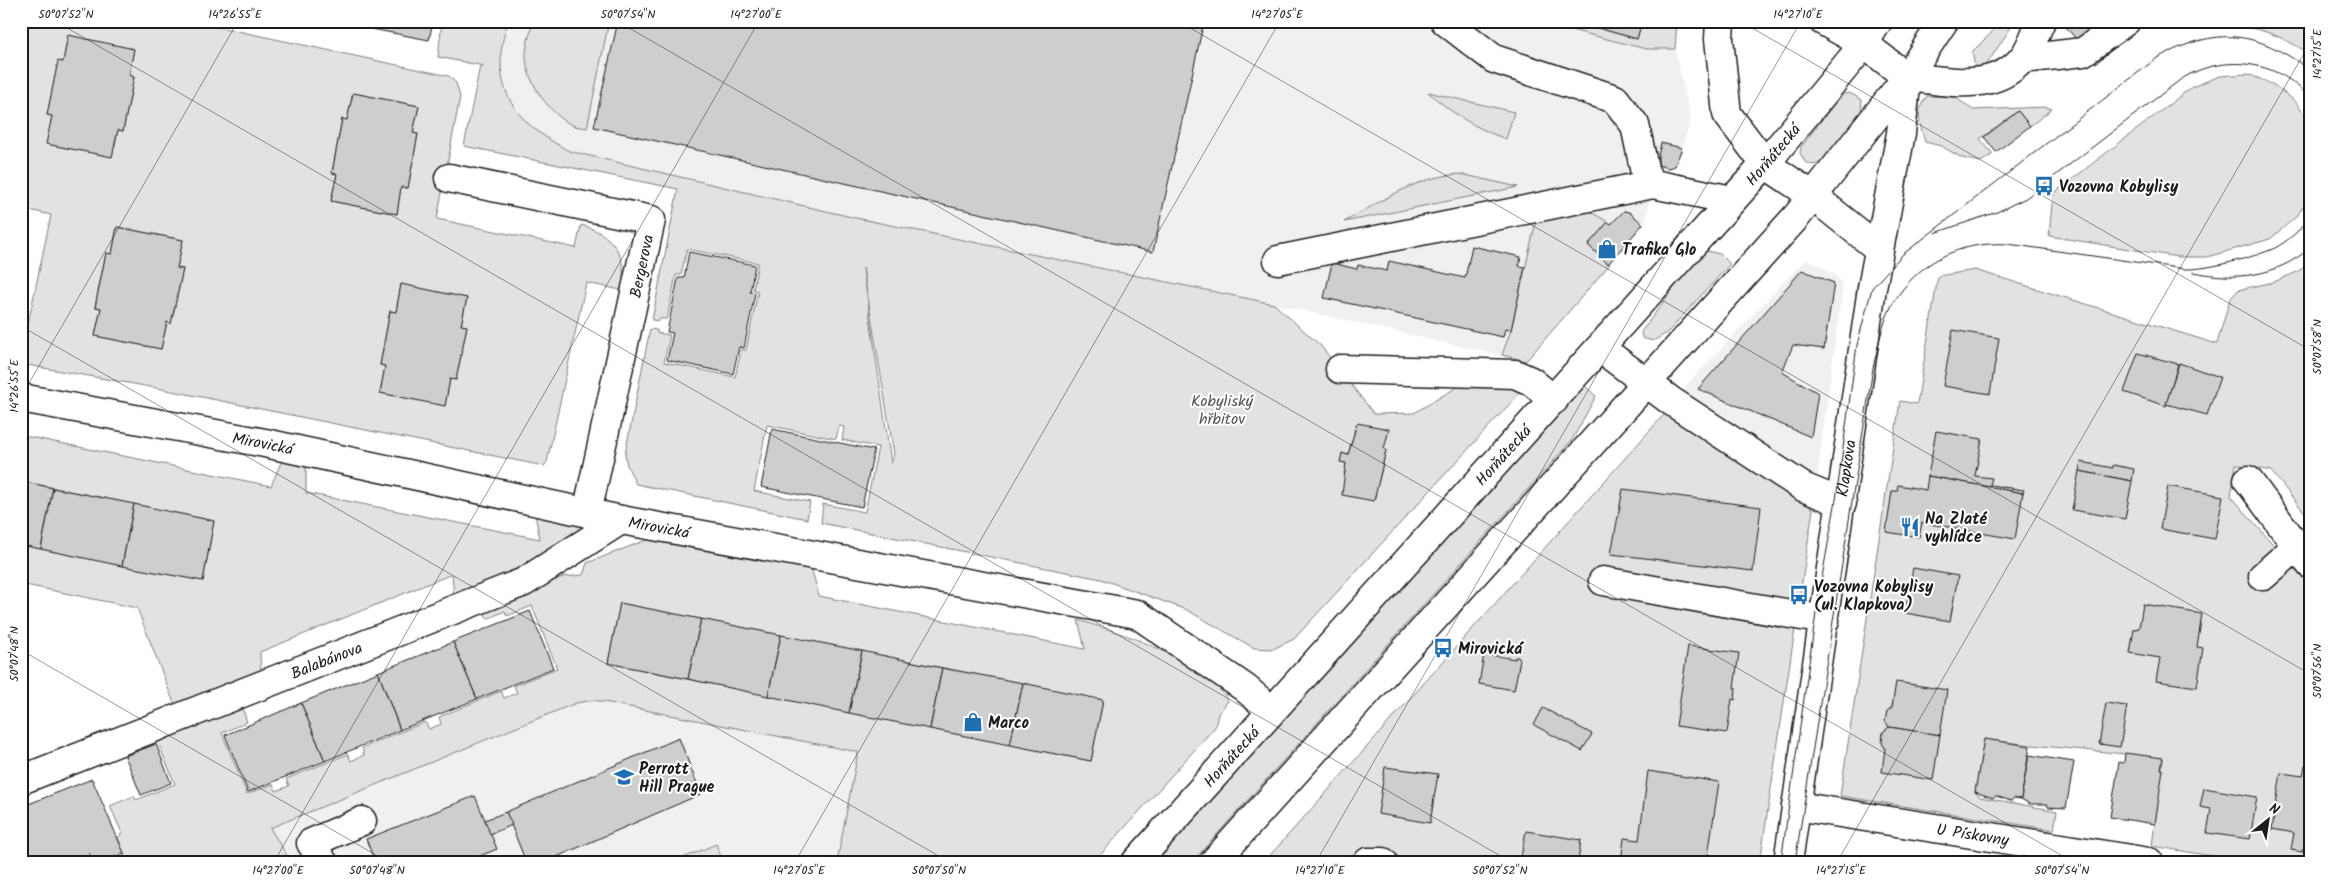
<svg xmlns="http://www.w3.org/2000/svg" width="2331" height="883" font-family="Kalam,sans-serif">
<rect width="100%" height="100%" fill="#fff"/>
<filter id="ink" filterUnits="userSpaceOnUse"><feTurbulence type="fractalNoise" baseFrequency=".02" numOctaves="2"/><feDisplacementMap in="SourceGraphic" scale="10" xChannelSelector="R" yChannelSelector="G"/><feConvolveMatrix kernelMatrix="1 2 1 2 8 2 1 2 1" color-interpolation-filters="sRGB"/></filter>
<g filter="url(#ink)">
<g fill="#f0f0f0">
<polygon points="503,21 1677,21 1675,49 1691,120 1675,166 1663,168 1653,184 1645,224 1526,361 1274,304 856,218 544,145 494,101"/>
<polygon points="1806,259 1835,274 1842,284 1842,290 1813,509 1669,409 1688,383"/>
<polygon points="594,700 859,752 837,862 291,862 270,828 576,703"/>
</g>
<g fill="#e2e2e2" stroke="#7f7f7f" fill-rule="evenodd">
<path d="M21,21H200V23L449,76L456,83L460,97L437,219L576,248L581,225C612,233 630,257 621,290L586,283L547,462L544,466L162,389L21,364V330L27,328L51,215L21,208ZM68,36L134,49L129,75L134,77L123,131L118,130L112,156L47,144L52,116L47,115L58,62H63ZM353,93L419,106L413,133L418,134L408,188L401,187L397,214L331,201L337,174L332,172L342,119L347,120ZM117,227L183,240L177,268L183,269L171,323L167,322L161,349L95,336L101,308L95,307L106,253L112,254ZM401,285L467,298L461,325L467,326L456,380L450,379L445,405L380,393L385,366L380,365L390,311L396,312Z"/>
<path d="M442,21H508C505,32 501,45 501,56C499,106 529,129 569,151L856,218L1274,304L1321,346L1374,414L1414,413L1462,384L1501,381L1520,390L1517,396L1294,639L1273,649L1254,648L1187,610L1101,579L821,523L823,504L865,512L878,447L842,440L844,427L839,426L836,439L767,425L754,491L810,502L807,519L636,484L627,465L625,454L650,329L657,330V333L670,335L664,362L735,377L741,350H746L758,291L753,290L758,263L687,249L681,275H676L667,319H659V321L652,320L678,189L464,146L480,66H484L438,57ZM863,268L894,454L891,464V463ZM1354,429L1386,450L1379,481L1344,474L1346,463L1341,462L1342,453L1348,455L1351,443L1353,444Z"/>
<path d="M534,21H609L587,128C582,127 576,127 572,125C550,114 528,84 526,59C525,47 530,33 534,21Z"/>
<polygon points="1536,21 1573,21 1637,39 1642,21 1677,21 1675,49 1646,49"/>
<polygon points="1998,21 2015,21 1985,67 1976,72 1972,52 1992,32"/>
<path d="M2195,21H2310V54C2264,25 2242,23 2190,30Z"/>
<polygon points="2248,74 2274,85 2296,102 2310,124 2310,197 2296,217 2270,239 2207,257 2178,257 2049,236 2053,194 2192,87 2220,76"/>
<path d="M1428,92L1514,112L1506,139C1477,129 1451,113 1428,92Z"/>
<polygon points="1850,93 1862,100 1861,113 1821,163 1813,165 1805,162 1800,153 1801,147 1838,99 1844,94"/>
<path d="M1927,96L1955,97L1973,110L2046,107L2052,109L2030,126L2018,111L1980,139L1993,154L1981,162L1962,158L1941,146L1925,142C1920,122 1914,113 1927,96Z"/>
<path d="M1461,174L1518,187L1344,222C1382,201 1417,176 1461,174Z"/>
<polygon points="1578,211 1591,212 1608,222 1588,245 1610,264 1526,361 1502,355 1511,330 1536,221"/>
<polygon points="1707,251 1720,254 1730,264 1667,333 1653,341 1642,338 1641,332 1685,273"/>
<path d="M2310,263V519L2271,471L2236,464L2231,496L2310,587V862H2248L2152,846L2163,759C2103,750 2044,748 1984,739L1975,792L1980,797L2057,811L2054,830L1840,796L1900,401L1917,404L1938,276L1975,270L2217,344L2230,299L2238,290L2274,282L2297,272Z"/>
<polygon points="1585,386 1596,396 1572,440 1192,862 1156,862"/>
<polygon points="1669,409 1813,509 1760,862 1445,862 1361,853 1330,862 1264,862"/>
<polygon points="21,424 25,436 271,486 282,460 306,466 306,493 540,539 534,510 589,522 595,535 454,599 452,574 260,652 261,677 177,711 137,608 21,584 21,545 203,581 214,521 21,481"/>
<path d="M649,539L811,567L819,596L1085,649L1078,620C1124,634 1158,644 1198,672C1211,681 1221,687 1228,701L1218,714L1215,727L1094,862H837L858,752L594,700L576,703L270,828L291,862H108L125,855L118,838L122,833L110,806L134,796L136,800L175,784L156,737L242,707L247,722L222,733L247,794L273,784L276,791L289,786L286,779L348,754L351,761L364,755L362,748L425,722L429,729L441,724L439,717L501,691L504,698L517,693L514,686L557,668L532,606L507,616L505,611L487,619L483,609L563,577L583,575L587,563ZM620,603L1103,700L1091,761L608,663Z"/>
<polygon points="716,844 723,862 674,862"/>
</g>
<g fill="#cecece" stroke="#1c1c1c">
<polygon points="330,21 433,21 429,40"/>
<polygon points="618,21 1204,21 1153,252 594,127"/>
<polygon points="1573,21 1642,21 1637,39"/>
<polygon points="2061,21 2119,21 2130,35 2096,63"/>
<polygon points="68,35 134,49 129,75 134,77 123,131 118,130 112,157 46,144 52,116 47,115 58,61 63,62"/>
<polygon points="353,93 419,106 413,133 418,134 408,188 401,187 397,214 331,201 337,174 332,173 342,119 347,120"/>
<polygon points="2018,111 2030,126 1996,152 1984,137"/>
<polygon points="1661,143 1682,148 1675,166 1668,168 1658,165 1658,156"/>
<polygon points="1624,211 1629,212 1643,224 1608,264 1588,245 1608,222 1611,224"/>
<polygon points="117,227 183,240 177,268 183,269 171,324 167,322 161,349 95,336 101,308 95,307 106,253 112,254"/>
<polygon points="1472,246 1521,257 1519,266 1525,267 1511,330 1505,329 1503,337 1324,298 1332,263 1357,269 1358,265 1387,271 1389,261 1465,278"/>
<polygon points="689,252 755,265 750,292 755,293 744,348 739,347 733,374 667,360 673,333 667,332 678,278 684,278"/>
<polygon points="1802,270 1834,283 1824,349 1793,345 1782,372 1818,393 1811,437 1698,389"/>
<polygon points="401,284 467,298 461,325 467,326 456,380 450,379 445,406 380,393 385,366 380,365 390,311 396,312"/>
<polygon points="1953,330 1999,338 1990,394 1943,386"/>
<polygon points="2138,353 2178,364 2166,406 2124,392"/>
<polygon points="2179,363 2220,377 2207,415 2166,404"/>
<polygon points="1357,423 1389,429 1384,449 1386,450 1374,501 1342,495 1346,463 1340,462 1342,453 1348,455"/>
<polygon points="772,429 874,450 862,507 761,487"/>
<polygon points="1936,431 1982,439 1975,476 1992,478 1990,485 2024,490 2023,493 1928,476"/>
<polygon points="2081,462 2113,468 2113,465 2134,469 2132,481 2079,471"/>
<polygon points="2079,471 2132,481 2125,519 2072,510"/>
<polygon points="1928,476 2023,493 2015,539 1964,530 1964,532 1961,532 1961,529 1922,523 1919,537 1886,532 1892,491 1897,491 1898,485 1926,490"/>
<polygon points="21,481 53,488 41,549 21,545"/>
<polygon points="2168,486 2223,496 2215,539 2160,529"/>
<polygon points="53,488 134,504 122,566 41,549"/>
<polygon points="1623,489 1761,507 1753,571 1611,554"/>
<polygon points="134,504 214,521 203,581 122,566"/>
<polygon points="1913,568 1958,576 1950,621 1905,613"/>
<polygon points="620,603 701,619 688,679 608,663"/>
<polygon points="2143,604 2202,614 2197,647 2203,648 2197,687 2156,681 2160,658 2130,653 2134,629 2139,628"/>
<polygon points="530,611 553,668 477,699 453,642"/>
<polygon points="701,619 781,635 768,696 688,679"/>
<polygon points="781,635 862,651 849,713 768,696"/>
<polygon points="453,642 477,699 400,730 378,672"/>
<polygon points="1688,646 1739,653 1734,688 1736,688 1735,700 1732,699 1727,733 1676,726"/>
<polygon points="862,651 942,668 930,729 849,713"/>
<polygon points="1484,654 1515,659 1515,657 1518,657 1520,660 1514,690 1479,684"/>
<polygon points="942,668 1023,683 1010,745 930,729"/>
<polygon points="378,672 400,730 325,761 301,703"/>
<polygon points="1896,682 1947,690 1940,735 1889,727 1885,721 1887,711 1892,707"/>
<polygon points="1023,683 1103,700 1091,761 1010,745"/>
<polygon points="301,703 325,761 248,792 225,735"/>
<polygon points="2106,703 2127,706 2120,747 2099,744"/>
<polygon points="1543,708 1592,734 1582,751 1534,725"/>
<polygon points="1889,727 1940,735 1933,780 1882,772 1885,748 1882,743 1883,732"/>
<polygon points="679,738 701,794 545,862 526,862 506,812"/>
<polygon points="1984,739 2030,746 2021,799 2014,798 2011,801 1996,796 1993,798 1975,792"/>
<polygon points="156,744 171,783 141,795 125,756"/>
<polygon points="2125,753 2163,758 2161,769 2163,769 2155,824 2110,817 2119,762 2124,763"/>
<polygon points="2029,755 2074,762 2066,808 2048,807 2047,804 2030,804 2021,799"/>
<polygon points="2305,765 2310,766 2310,849 2303,848 2302,852 2291,850 2294,833 2272,829 2281,773 2303,776"/>
<polygon points="1385,767 1438,774 1430,823 1378,814"/>
<polygon points="1648,771 1719,782 1707,862 1621,862 1624,838 1639,840"/>
<polygon points="92,779 124,853 101,862 93,862 89,853 67,862 21,862 21,807"/>
<polygon points="2204,788 2257,797 2250,839 2207,833 2211,809 2200,807"/>
<polygon points="475,796 497,849 465,862 375,862 366,839"/>
<polygon points="506,812 512,825 490,834 485,820"/>
<polygon points="1526,831 1581,840 1578,862 1520,862"/>
</g>
<g fill="none" stroke-linecap="round" stroke-linejoin="round">
<defs>
<g id="minor">
<polyline points="1445,21 1494,59 1615,99 1635,125 1645,173 1653,184 1732,200"/>
<polyline points="1720,21 1719,39 1727,114 1765,164 1813,196 1879,249"/>
<polyline points="1823,21 1864,44 1907,77"/>
<polyline points="2023,59 2083,52 2126,21"/>
<path d="M1907,77C1946,81 1993,93 2022,59C2031,49 2035,33 2041,21"/>
<polyline points="449,178 651,220 587,513"/>
<polyline points="1278,260 1653,184"/>
<polyline points="1600,348 1671,401 1803,487 1842,503"/>
<polyline points="1340,369 1515,374 1531,381 1554,400"/>
<path id="s1" d="M21,398L265,443L621,520L1137,614L1245,688L1272,711"/>
<polyline points="2248,480 2310,564"/>
<polyline points="2263,576 2296,547"/>
<polyline points="1603,581 1825,620"/>
<path id="s2" d="M21,780L524,582L621,520"/>
<path id="s3" d="M1796,806L2149,862"/>
<polyline points="323,862 311,843 362,821"/>
<polyline points="1368,862 1383,862"/>
<path id="s4" d="M1788,862L1872,288L1901,133L1907,77"/>
</g>
<g id="major">
<path id="s5" d="M1136,862L1765,164L1864,44L1878,21"/>
<polyline points="1214,862 1797,216 1907,77 1944,21"/>
</g>
</defs>
<use href="#minor" stroke="#1c1c1c" stroke-width="31"/>
<use href="#major" stroke="#1c1c1c" stroke-width="31"/>
<use href="#minor" stroke="#fff" stroke-width="28"/>
<use href="#major" stroke="#fff" stroke-width="28"/>
<g stroke="#1c1c1c" stroke-width="1">
<path d="M1935,233L1997,212L2026,198L2180,80C2221,53 2279,59 2310,99"/>
<path d="M2194,272C2236,281 2276,277 2310,248"/>
<path d="M1781,862L1818,599L1836,500L1857,345L1872,288L1902,255L2157,58C2218,26 2255,30 2310,70"/>
<path d="M1795,862L1873,368C1878,347 1882,324 1892,305C1917,262 1959,241 2008,244L2185,269C2206,270 2255,257 2275,248C2288,241 2300,230 2310,218"/>
</g>
</g>
</g>
<path fill="none" stroke="#1c1c1c" stroke-width="1" stroke-opacity="0.45" d="M55,21L1511,862M617,21L2073,862M1178,21L2310,674M1740,21L2310,350M2301,21L2310,26M21,326L949,862M21,397L238,21M21,650L388,862M274,862L759,21M795,862L1280,21M1316,862L1801,21M1837,862L2310,43"/>
<defs>
<symbol id="bus-bare" viewBox="-9 -9 18 18"><path d="M-5-6H5V4H4V6H2V4H-2V6H-4V4H-5ZM-3.5-4V0h7V-4ZM-3.5 1.2v1.5H-2V1.2ZM2 1.2v1.5H3.5V1.2Z" fill="#1f6fb2" stroke="#fff" stroke-width="2.5" paint-order="stroke"/></symbol>
<symbol id="shop-bare" viewBox="-9 -9 18 18"><path d="M-5-2.5h2.3a2.7 3.5 0 0 1 5.4 0H5L5.5 6h-11ZM-1.5-2.5h3a1.5 2.3 0 0 0-3 0Z" fill="#1f6fb2" stroke="#fff" stroke-width="2.5" paint-order="stroke"/></symbol>
<symbol id="restaurant-bare" viewBox="-9 -9 18 18"><path d="M-5-6h1v4h1v-4h1v4h1v-4h1v5L-1.5 .5V6h-2V.5L-5-1ZM5-6V6H3V1.5H1.5Q1.5-4 5-6Z" fill="#1f6fb2" stroke="#fff" stroke-width="2.5" paint-order="stroke"/></symbol>
<symbol id="school-bare" viewBox="-9 -9 18 18"><path d="M0-5L7-2L0 1L-7-2ZM-4 1L0 2.5L4 1V4Q0 6-4 4Z" fill="#1f6fb2" stroke="#fff" stroke-width="2.5" paint-order="stroke"/></symbol>
</defs>
<g fill-rule="evenodd">
<use href="#bus-bare" x="2030" y="172" width="28" height="28"/>
<use href="#shop-bare" x="1593" y="235" width="28" height="28"/>
<use href="#restaurant-bare" x="1896" y="513" width="28" height="28"/>
<use href="#bus-bare" x="1785" y="581" width="28" height="28"/>
<use href="#bus-bare" x="1429" y="634" width="28" height="28"/>
<use href="#shop-bare" x="959" y="708" width="28" height="28"/>
<use href="#school-bare" x="610" y="763" width="28" height="28"/>
</g>
<g text-anchor="middle" stroke-width="4" stroke-linejoin="round" paint-order="stroke">
<g font-size="16" fill="#1c1c1c" stroke="#fff">
<text dy="6" stroke="none"><textPath href="#s5" startOffset="952">Horňátecká</textPath></text>
<text transform="translate(641 266) rotate(-78)" y="6">Bergerova</text>
<text dy="6" stroke="none"><textPath href="#s1" startOffset="246">Mirovická</textPath></text>
<text dy="6" stroke="none"><textPath href="#s5" startOffset="548">Horňátecká</textPath></text>
<text dy="6" stroke="none"><textPath href="#s4" startOffset="398">Klapkova</textPath></text>
<text dy="6" stroke="none"><textPath href="#s1" startOffset="651">Mirovická</textPath></text>
<text dy="6" stroke="none"><textPath href="#s2" startOffset="328">Balabánova</textPath></text>
<text dy="6" stroke="none"><textPath href="#s5" startOffset="142">Horňátecká</textPath></text>
<text dy="6" stroke="none"><textPath href="#s3" startOffset="179">U Pískovny</textPath></text>
</g>
<g font-size="16" font-weight="bold" fill="#1c1c1c" stroke="#fff" text-anchor="start">
<text x="2059" y="192">Vozovna Kobylisy</text>
<text x="1622" y="255">Trafika Glo</text>
<text x="1925" y="524">Na Zlaté<tspan x="1925" dy="18">vyhlídce</tspan></text>
<text x="1814" y="592">Vozovna Kobylisy<tspan x="1814" dy="18">(ul. Klapkova)</tspan></text>
<text x="1458" y="654">Mirovická</text>
<text x="988" y="728">Marco</text>
<text x="639" y="774">Perrott<tspan x="639" dy="18">Hill Prague</tspan></text>
</g>
<g font-size="16" fill="#575757" stroke="#fff">
<text x="1222" y="406">Kobyliský<tspan x="1222" dy="18">hřbitov</tspan></text>
</g>
</g>
<rect width="2331" height="883" fill="none" stroke="#fff" stroke-width="55"/>
<g transform="translate(2268 820) rotate(30)" stroke="#ffffff" stroke-width="4" paint-order="stroke">
<path d="M0-4L9 19L0 12L-9 19Z" fill="#1c1c1c"/>
<text y="-8" font-size="14" font-weight="bold" text-anchor="middle" fill="#1c1c1c">N</text>
</g>
<rect x="28" y="28" width="2276" height="828" fill="none" stroke="#1c1c1c" stroke-width="2"/>
<g font-size="12" text-anchor="middle" fill="#1c1c1c">
<text x="66" y="18">50°07'52"N</text>
<text x="235" y="18">14°26'55"E</text>
<text x="628" y="18">50°07'54"N</text>
<text x="756" y="18">14°27'00"E</text>
<text x="1277" y="18">14°27'05"E</text>
<text x="1798" y="18">14°27'10"E</text>
<text transform="translate(2317 54) rotate(-90)" y="4">14°27'15"E</text>
<text transform="translate(2317 347) rotate(-90)" y="4">50°07'58"N</text>
<text transform="translate(14 386) rotate(-90)" y="4">14°26'55"E</text>
<text transform="translate(14 654) rotate(-90)" y="4">50°07'48"N</text>
<text transform="translate(2317 671) rotate(-90)" y="4">50°07'56"N</text>
<text x="278" y="874">14°27'00"E</text>
<text x="377" y="874">50°07'48"N</text>
<text x="799" y="874">14°27'05"E</text>
<text x="939" y="874">50°07'50"N</text>
<text x="1320" y="874">14°27'10"E</text>
<text x="1500" y="874">50°07'52"N</text>
<text x="1841" y="874">14°27'15"E</text>
<text x="2062" y="874">50°07'54"N</text>
</g>
</svg>
